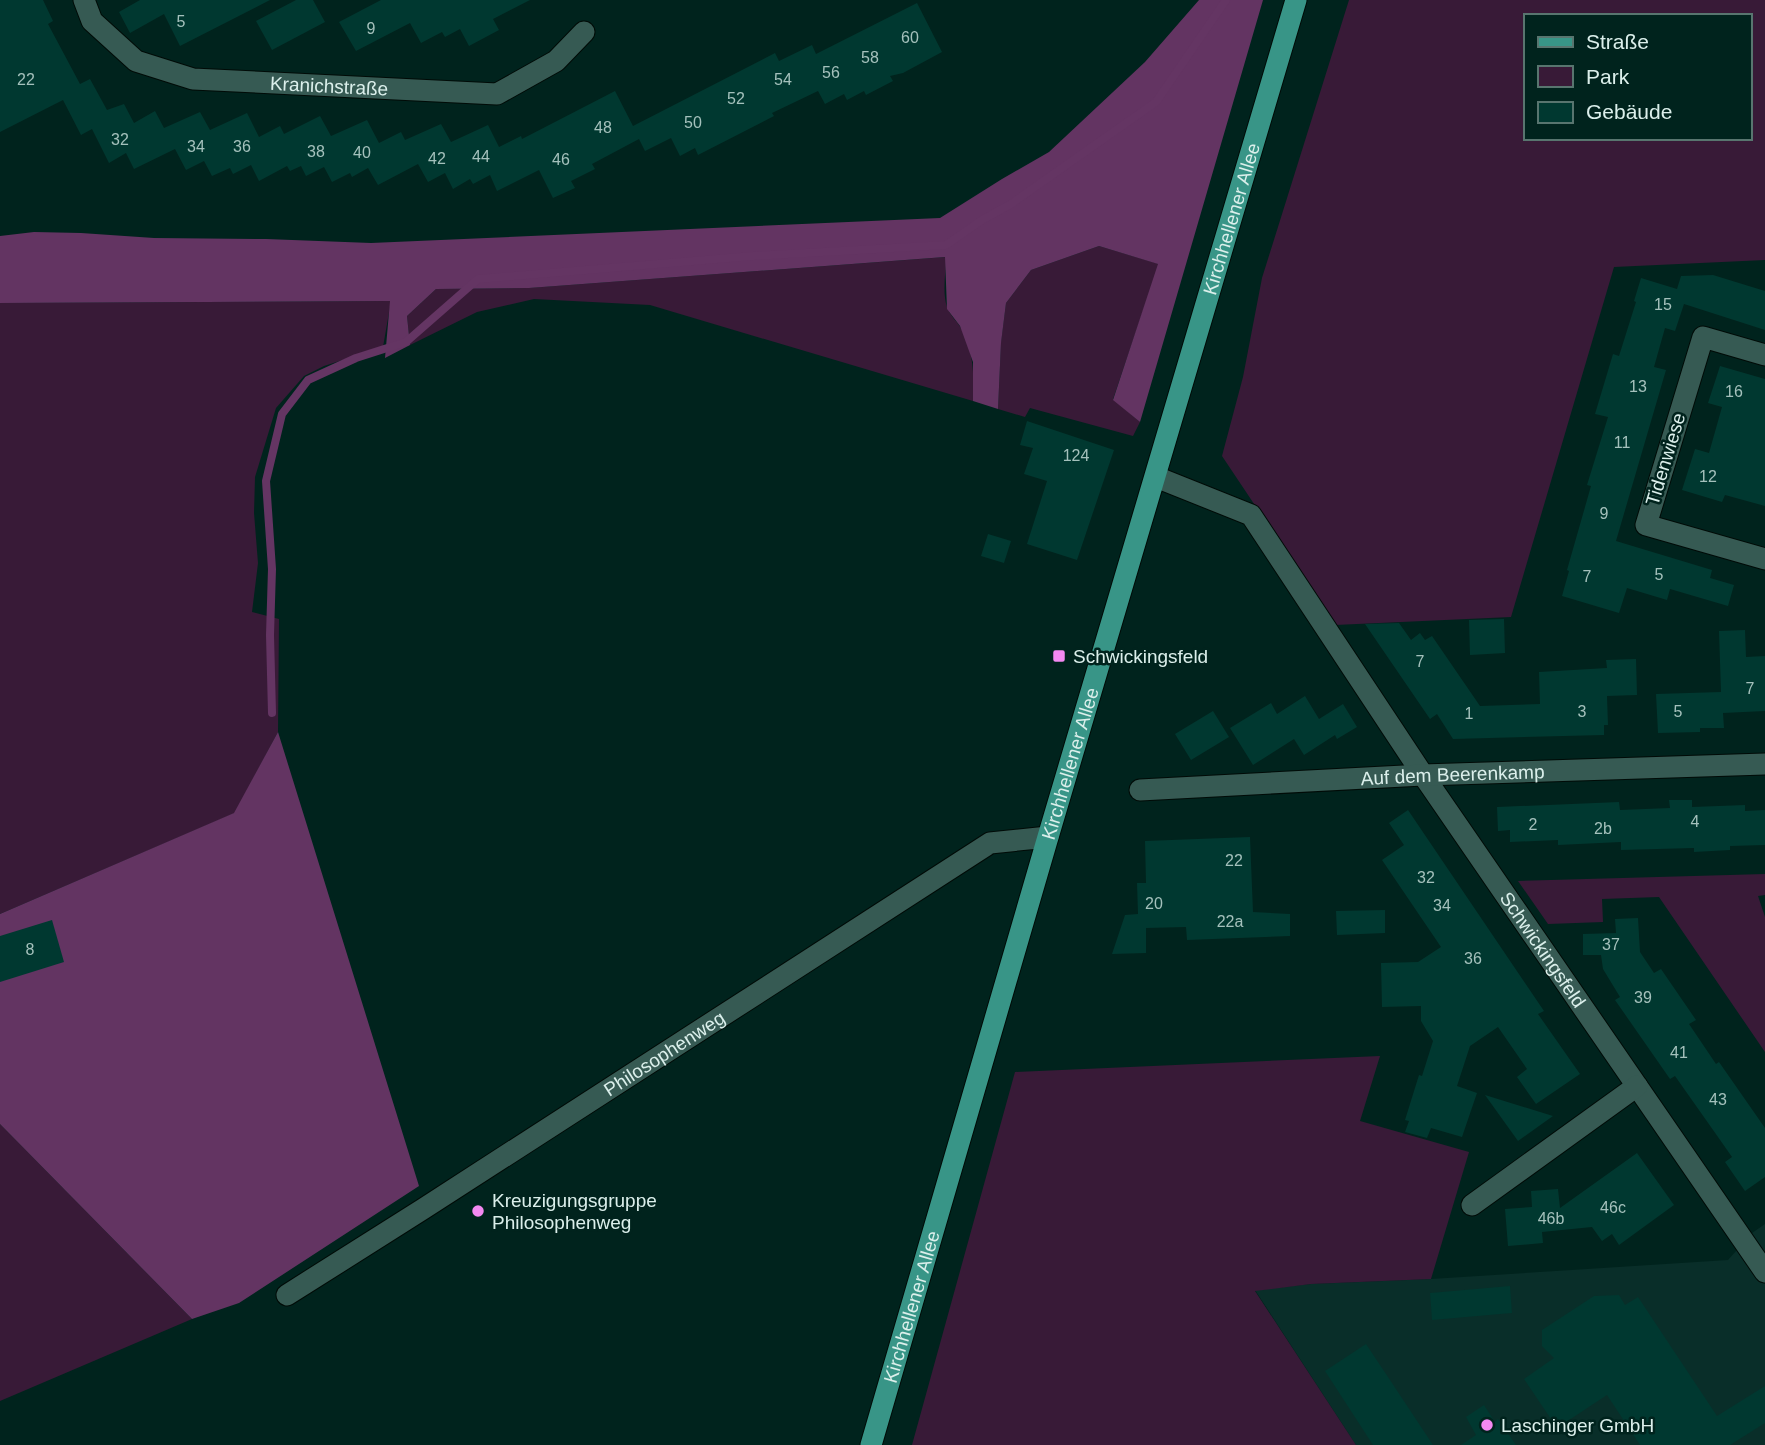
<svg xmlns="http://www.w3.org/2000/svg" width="1765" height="1445" font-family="Helvetica,sans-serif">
<rect width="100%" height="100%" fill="#00231d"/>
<polygon fill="#092e29" points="1765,1224 1765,1445 1356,1445 1255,1290 1311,1284 1431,1279 1728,1260 1752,1233"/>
<g fill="#381a37" fill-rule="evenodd">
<path d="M1349,0H1765V260L1614,267L1511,617L1335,625L1222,456L1243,377L1262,278ZM1525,16H1749V138H1525Z"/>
<polygon points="1099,246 1159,264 1113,399 1140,422 1133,436 1030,408 1025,417 998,409 1001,342 1006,303 1031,270"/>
<path d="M946,257C946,272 942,292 947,307C950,316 958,322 962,330C974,354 974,375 973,401L650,305L534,299L477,312L410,345L407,316L436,289L529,288Z"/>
<polygon points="391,301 383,347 324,366 304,376 276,408 255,477 254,513 258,563 252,612 279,619 278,732 235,813 0,914 0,303"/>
<polygon points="1765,874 1765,895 1758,896 1765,917 1765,1052 1659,897 1602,899 1603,922 1548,924 1518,881"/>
<polygon points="1380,1056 1360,1121 1469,1152 1431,1279 1311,1284 1255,1291 1356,1445 912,1445 1015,1072"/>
<polygon points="0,1124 192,1319 0,1401"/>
</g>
<g fill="#633462">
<polygon points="1199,0 1263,0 1140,422 1113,400 1158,264 1099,246 1031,270 1006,303 1001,343 998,409 973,401 973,362 960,326 947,309 945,257 529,288 436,289 407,316 410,345 385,358 390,301 0,303 0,236 34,232 81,233 154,238 266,239 371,243 940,218 1002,179 1049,152 1145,62"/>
<polygon points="278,732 419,1186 239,1303 192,1319 0,1124 0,914 234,813"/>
</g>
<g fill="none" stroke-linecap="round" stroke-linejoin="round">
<polyline stroke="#643563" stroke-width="8" points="272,713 270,635 272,569 266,481 282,414 308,380 356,358 406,342 478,279 753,256 946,245 982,220 1011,204 1156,102 1226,0"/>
</g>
<g fill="#003830">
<polygon points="0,0 43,0 53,21 48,24 80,84 90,79 107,110 124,104 134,123 155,111 164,128 200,112 210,130 247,113 259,137 280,126 284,134 320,116 331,136 367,120 379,143 401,132 405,140 441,124 451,142 488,125 499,147 521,136 522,139 615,91 633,126 775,53 779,61 812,45 816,54 917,3 942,52 903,73 890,76 893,81 866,95 864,91 847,100 844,94 825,104 818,91 772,113 774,116 698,155 695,148 680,156 671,138 645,151 639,139 592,164 595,169 571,181 575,188 553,198 539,170 497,191 490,175 473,184 470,179 453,189 445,173 428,182 418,164 378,185 368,168 352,177 350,173 332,182 324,167 306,176 301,166 290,171 287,166 259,181 251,165 233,174 230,168 212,176 204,161 186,170 175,149 134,169 126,153 109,163 92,129 81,135 63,100 0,132"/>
<polygon points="140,0 270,0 180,46 164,14 130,33 119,12"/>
<polygon points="296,0 313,0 325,22 272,50 256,21"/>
<polygon points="381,0 530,0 493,19 499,30 469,46 460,29 445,37 442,32 421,43 410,23 356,51 339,22"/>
<polygon points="1713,275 1765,291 1765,330 1684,304 1675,331 1665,328 1654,367 1666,370 1616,541 1712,570 1710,578 1734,585 1728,606 1670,589 1667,600 1627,588 1619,613 1562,596 1569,571 1567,570 1591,486 1587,485 1608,417 1595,414 1613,354 1619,356 1636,302 1634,301 1641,278 1677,289 1681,276"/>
<polygon points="1720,366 1765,379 1765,506 1725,495 1722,502 1682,490 1695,449 1709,453 1722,407 1708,403"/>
<polygon points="1027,421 1114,450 1077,560 1027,544 1047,481 1024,474 1033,448 1020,445"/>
<polygon points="988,534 1011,541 1004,563 981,556"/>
<polygon points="1504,619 1505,653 1470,655 1469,620"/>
<polygon points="1399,623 1411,640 1420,633 1425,640 1432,636 1480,706 1540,704 1539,672 1607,668 1606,660 1636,659 1637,695 1607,696 1608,725 1604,725 1604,735 1453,739 1437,714 1430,719 1365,624"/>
<polygon points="1745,630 1746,657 1765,656 1765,711 1723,713 1724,728 1700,728 1700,732 1658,733 1656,694 1721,692 1719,631"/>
<polygon points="1305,696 1319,719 1343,704 1357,727 1337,739 1335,735 1304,755 1294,739 1253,765 1230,728 1271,703 1277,714"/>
<polygon points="1213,711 1229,737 1191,760 1175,734"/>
<polygon points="1669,800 1692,800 1692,807 1745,805 1745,811 1765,810 1765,845 1730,846 1730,850 1694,852 1694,848 1621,850 1621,842 1558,845 1558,840 1510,842 1510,830 1498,831 1497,807 1619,802 1620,810 1670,808"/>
<polygon points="1408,810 1544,1011 1538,1014 1580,1074 1536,1104 1517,1077 1527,1069 1498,1027 1470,1046 1457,1086 1477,1093 1462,1137 1431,1128 1427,1138 1405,1132 1409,1121 1405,1120 1419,1075 1422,1076 1433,1041 1421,1021 1421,1006 1382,1007 1381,963 1418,962 1441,947 1382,860 1404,845 1389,823"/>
<polygon points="1250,837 1253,912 1290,914 1290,936 1187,940 1186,927 1146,928 1146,953 1112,954 1125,915 1138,914 1137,883 1146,883 1145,841"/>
<polygon points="1385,910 1385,933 1337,935 1336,911"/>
<polygon points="1638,918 1640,952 1654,973 1661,969 1696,1020 1689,1024 1716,1064 1719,1062 1765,1128 1765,1177 1745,1191 1725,1162 1732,1157 1718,1137 1675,1076 1670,1079 1615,1000 1620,997 1603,969 1601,955 1583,955 1583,934 1616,933 1615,919"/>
<polygon points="52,920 64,962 0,982 0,936"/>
<polygon points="1485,1095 1553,1116 1518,1141"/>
<polygon points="1637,1153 1674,1205 1619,1245 1612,1234 1602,1241 1592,1227 1542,1232 1543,1243 1508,1246 1505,1209 1532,1207 1531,1191 1558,1189 1560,1208"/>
<polygon points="1510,1286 1512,1313 1432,1320 1430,1293"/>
<polygon points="1619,1295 1625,1305 1638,1297 1717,1416 1765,1386 1765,1423 1730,1445 1640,1445 1607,1395 1557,1428 1524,1379 1554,1358 1542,1346 1542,1330 1594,1296"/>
<polygon points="1366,1344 1386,1374 1433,1445 1373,1445 1325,1371"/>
<polygon points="1484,1405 1495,1422 1498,1419 1516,1445 1461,1445 1476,1435 1466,1417"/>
</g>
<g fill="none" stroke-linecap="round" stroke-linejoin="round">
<defs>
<g id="minor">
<path id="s1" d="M84,0L92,21L136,61L193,79L497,94L556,61L584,32"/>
<polyline points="1765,355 1703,337 1646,525 1765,559"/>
<path id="s2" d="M1156,477L1251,515L1423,775L1765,1272"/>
<path id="s3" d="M1140,790L1423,775L1765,764"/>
<polyline points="1472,1205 1637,1086"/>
<path id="s4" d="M287,1295L423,1209L990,843L1048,837"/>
</g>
<g id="major">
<path id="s5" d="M871,1445L1048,837L1296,0"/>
</g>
</defs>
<use href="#minor" stroke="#000b07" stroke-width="23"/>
<use href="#major" stroke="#000b07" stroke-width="23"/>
<use href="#minor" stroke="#365a53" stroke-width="21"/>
<use href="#major" stroke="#389587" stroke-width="21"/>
</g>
<g fill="#f389f1" stroke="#00231d" stroke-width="2.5">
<rect x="1052" y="649" width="14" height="14" rx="3.5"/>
<circle cx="478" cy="1211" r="7"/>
<circle cx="1487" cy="1425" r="7"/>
</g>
<g text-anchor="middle" stroke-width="5" stroke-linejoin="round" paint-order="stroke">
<g font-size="16" fill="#a4c1bc">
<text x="181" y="27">5</text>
<text x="371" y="34">9</text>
<text x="910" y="43">60</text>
<text x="870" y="63">58</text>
<text x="831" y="78">56</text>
<text x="26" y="85">22</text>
<text x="783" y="85">54</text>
<text x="736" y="104">52</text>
<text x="693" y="128">50</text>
<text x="603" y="133">48</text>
<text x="120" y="145">32</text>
<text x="196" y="152">34</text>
<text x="242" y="152">36</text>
<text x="316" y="157">38</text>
<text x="362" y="158">40</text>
<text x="481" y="162">44</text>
<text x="437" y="164">42</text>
<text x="561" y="165">46</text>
<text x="1663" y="310">15</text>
<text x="1638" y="392">13</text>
<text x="1734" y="397">16</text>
<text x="1622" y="448">11</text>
<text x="1076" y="461">124</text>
<text x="1708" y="482">12</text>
<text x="1604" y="519">9</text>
<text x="1659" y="580">5</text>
<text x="1587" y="582">7</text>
<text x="1420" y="667">7</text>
<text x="1750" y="694">7</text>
<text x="1582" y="717">3</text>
<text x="1678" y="717">5</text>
<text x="1469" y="719">1</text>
<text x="1695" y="827">4</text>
<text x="1533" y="830">2</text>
<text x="1603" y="834">2b</text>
<text x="1234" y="866">22</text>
<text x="1426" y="883">32</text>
<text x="1154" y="909">20</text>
<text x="1442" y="911">34</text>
<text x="1230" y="927">22a</text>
<text x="1611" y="950">37</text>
<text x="30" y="955">8</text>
<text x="1473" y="964">36</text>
<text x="1643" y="1003">39</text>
<text x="1679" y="1058">41</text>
<text x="1718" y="1105">43</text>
<text x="1613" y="1213">46c</text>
<text x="1551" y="1224">46b</text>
</g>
<g font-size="19" fill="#dbefeb" stroke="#00231d">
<text dy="7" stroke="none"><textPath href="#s1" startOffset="278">Kranichstraße</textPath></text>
<text dy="7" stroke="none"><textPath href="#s5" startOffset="1278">Kirchhellener Allee</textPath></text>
<text transform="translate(1665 459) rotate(-73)" y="7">Tidenwiese</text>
<text dy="7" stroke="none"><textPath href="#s5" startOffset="710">Kirchhellener Allee</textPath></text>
<text dy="7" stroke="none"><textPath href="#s3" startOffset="313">Auf dem Beerenkamp</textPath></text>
<text dy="7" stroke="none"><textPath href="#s2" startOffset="626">Schwickingsfeld</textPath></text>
<text dy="7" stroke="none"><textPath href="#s4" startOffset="448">Philosophenweg</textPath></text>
<text dy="7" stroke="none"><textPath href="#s5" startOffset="144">Kirchhellener Allee</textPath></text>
</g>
<g font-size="19" fill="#dbefeb" stroke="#00231d" text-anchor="start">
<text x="1073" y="663">Schwickingsfeld</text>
<text x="492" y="1207">Kreuzigungsgruppe<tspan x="492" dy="22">Philosophenweg</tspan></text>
<text x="1501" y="1432">Laschinger GmbH</text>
</g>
</g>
<rect x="1524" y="14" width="228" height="126" fill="#00231d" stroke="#58756f" stroke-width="2"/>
<rect x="1538" y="37" width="35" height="10" fill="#389587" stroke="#58756f" stroke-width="2"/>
<text x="1586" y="49" font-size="21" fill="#dbefeb">Straße</text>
<rect x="1538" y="66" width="35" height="21" fill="#381a37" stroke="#58756f" stroke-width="2"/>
<text x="1586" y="84" font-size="21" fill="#dbefeb">Park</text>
<rect x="1538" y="102" width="35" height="21" fill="#003830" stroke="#58756f" stroke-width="2"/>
<text x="1586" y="119" font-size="21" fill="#dbefeb">Gebäude</text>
</svg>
